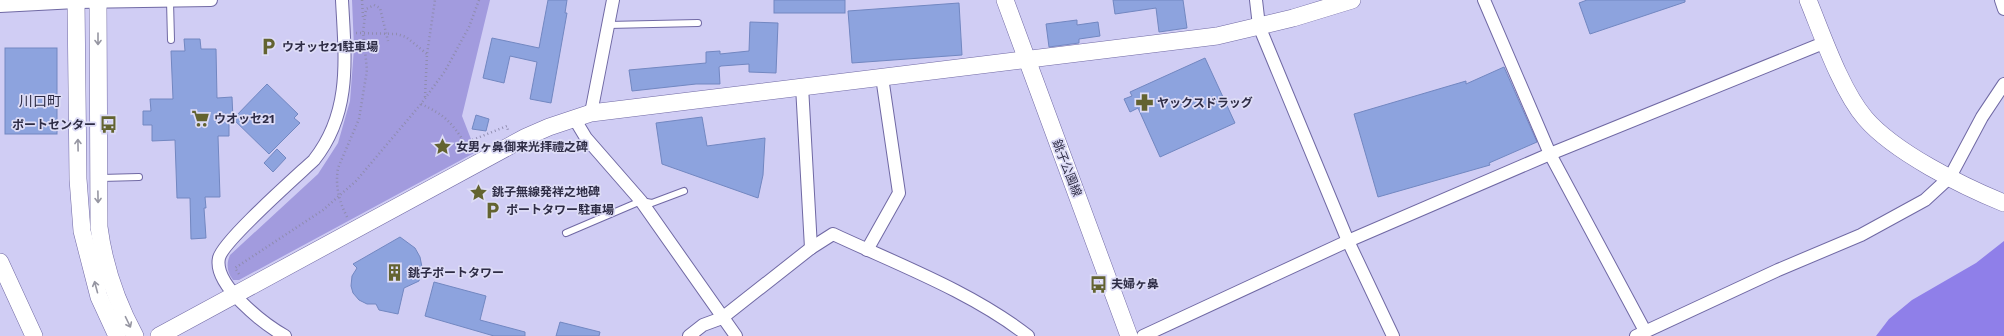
<svg xmlns="http://www.w3.org/2000/svg" width="2004" height="336" font-family="'Work Sans','Noto Sans JP',sans-serif">
<rect width="100%" height="100%" fill="#d0cdf4"/>
<path fill="#a29bde" d="M352,0H490L462,116L476,152L239,280H233C227,272 226,264 230,255L318,174L338,143L350,101L354,48Z"/>
<polygon fill="#8f7fe9" points="2004,241 2004,336 1876,336 1889,319 1912,300 1976,263"/>
<g fill="#8da3de" stroke="#7287c1">
<polygon points="548,0 567,0 565,13 567,13 551,103 530,99 537,62 510,56 504,83 483,78 492,38 539,48"/>
<rect x="774" y="0" width="71" height="13"/>
<polygon points="1113,0 1183,0 1187,28 1159,32 1156,8 1115,14"/>
<polygon points="1587,0 1685,0 1685,2 1590,34 1579,3"/>
<polygon points="959,3 962,55 852,63 848,11"/>
<polygon points="1077,20 1077,25 1098,22 1100,36 1079,39 1079,43 1049,47 1046,24"/>
<polygon points="750,22 778,23 776,73 749,72 749,64 721,66 719,67 720,84 696,84 632,91 629,70 706,63 706,52 720,51 720,54 749,51"/>
<polygon points="184,39 200,39 201,49 216,49 217,98 232,97 233,119 267,84 298,114 294,118 300,123 269,154 229,115 229,136 218,136 220,197 205,197 206,208 204,208 206,238 191,239 190,198 177,198 175,140 152,141 152,125 143,125 143,111 151,111 150,99 173,99 171,51 185,51"/>
<rect x="5" y="48" width="52" height="86"/>
<polygon points="1205,58 1235,123 1160,157 1138,108 1130,112 1124,99 1132,96 1130,92"/>
<polygon points="1504,67 1537,142 1489,163 1490,165 1378,197 1354,114 1466,81 1466,84"/>
<polygon points="476,115 489,119 486,131 472,129"/>
<polygon points="702,117 707,146 765,138 763,175 758,198 662,164 656,123"/>
<polygon points="277,149 286,158 273,172 264,163"/>
<polygon points="400,237 415,248 420,257 422,267 419,281 404,288 398,314 379,310 376,304 367,304 359,300 353,293 351,286 352,276 357,268 353,264"/>
<polygon points="434,282 486,296 480,320 525,332 525,336 494,336 425,316"/>
<polygon points="560,322 600,332 599,336 556,336"/>
</g>
<g fill="none" stroke-linecap="round" stroke-linejoin="round">
<defs>
<g id="lane">
<polyline points="170,1 171,40"/>
<polyline points="608,25 698,23"/>
<polyline points="101,178 139,177"/>
<polyline points="566,233 641,201 652,203 684,191"/>
</g>
<g id="street">
<polyline points="1256,0 1259,26 1348,241 1393,336"/>
<polyline points="1484,0 1550,154 1645,331"/>
<polyline points="2001,0 2004,9"/>
<polyline points="0,6 76,2 211,0"/>
<polyline points="802,86 811,248"/>
<polyline points="591,113 613,0"/>
<polyline points="574,118 586,138 641,201 736,336"/>
<polyline points="867,250 899,193 882,77"/>
<path d="M285,336C264,324 213,285 219,258C223,241 297,176 314,160C352,112 345,58 342,0"/>
<path d="M689,336L703,325L722,318L811,248L833,234C897,264 972,292 1028,336"/>
<polyline points="1143,336 1348,241 1550,154 1826,42"/>
<polyline points="1636,336 1778,270 1861,235 1925,200 1950,177 1982,117 2004,84"/>
</g>
<g id="secondary">
<polyline points="76,0 78,179 82,231 99,297 117,336"/>
<path d="M98,0L99,227C104,265 117,303 135,336"/>
<polyline points="1005,0 1129,336"/>
<path d="M1808,0C1822,34 1841,90 1865,118C1894,152 1962,186 2004,203"/>
<polyline points="0,262 34,336"/>
<polyline points="159,336 526,137 549,127 591,113 1217,36 1293,18 1352,0"/>
</g>
</defs>
<use href="#lane" stroke="#7069a4" stroke-width="8"/>
<use href="#street" stroke="#7069a4" stroke-width="14"/>
<use href="#secondary" stroke="#7069a4" stroke-width="18"/>
<g stroke="#8f8cae" stroke-width="2.5" stroke-dasharray="1 3" stroke-linecap="butt">
<polyline points="362,0 363,17"/>
<polyline points="356,33 397,34 406,37 427,54"/>
<polyline points="425,97 427,54 435,0"/>
<path d="M421,104C445,115 451,122 465,143L507,126L508,130"/>
<path d="M347,217C339,201 335,186 338,168L359,119L367,70L363,32L366,9L374,5L380,8L388,41"/>
<polyline points="239,274 235,268 323,210 356,181 421,104 445,71 469,27 479,0"/>
</g>
<use href="#lane" stroke="#fff" stroke-width="6"/>
<use href="#street" stroke="#fff" stroke-width="12"/>
<use href="#secondary" stroke="#fff" stroke-width="17"/>
</g>
<defs><path id="oneway-shaft" d="M-6 0H5M1.5-3L5.5 0L1.5 3" fill="none" stroke-width="1.6" stroke-linecap="round" stroke-linejoin="round"/></defs>
<g stroke="#9696a2">
<use href="#oneway-shaft" transform="translate(98 39) rotate(90)"/>
<use href="#oneway-shaft" transform="translate(78 145) rotate(-91)"/>
<use href="#oneway-shaft" transform="translate(98 197) rotate(89)"/>
<use href="#oneway-shaft" transform="translate(96 287) rotate(-105)"/>
<use href="#oneway-shaft" transform="translate(128 322) rotate(64)"/>
</g>
<defs>
<symbol id="parking-bare" viewBox="-9 -9 18 18"><path d="M-3.5-5.5H1a3.5 3.5 0 0 1 0 7H-1V5.5H-3.5ZM-1-3.4V-.6H.8a1.4 1.4 0 0 0 0-2.8Z" fill="#636330" stroke="#dddcf6" stroke-width="2.5" paint-order="stroke"/></symbol>
<symbol id="pharmacy-bare" viewBox="-9 -9 18 18"><path d="M-2-6h4v4h4v4h-4v4h-4v-4h-4v-4h4Z" fill="#636330" stroke="#dddcf6" stroke-width="2.5" paint-order="stroke"/></symbol>
<symbol id="supermarket-bare" viewBox="-9 -9 18 18"><path d="M-6-5.5h2.5l.6 2H6L4.5 2H-2.5L-4.4-4H-6ZM-1.5 3.2a1.3 1.3 0 1 0 .1 0ZM3 3.2a1.3 1.3 0 1 0 .1 0Z" fill="#636330" stroke="#dddcf6" stroke-width="2.5" paint-order="stroke"/></symbol>
<symbol id="bus-bare" viewBox="-9 -9 18 18"><path d="M-5-6H5V4H4V6H2V4H-2V6H-4V4H-5ZM-3.5-4V0h7V-4ZM-3.5 1.2v1.5H-2V1.2ZM2 1.2v1.5H3.5V1.2Z" fill="#636330" stroke="#dddcf6" stroke-width="2.5" paint-order="stroke"/></symbol>
<symbol id="sight-bare" viewBox="-9 -9 18 18"><path d="M0-6L1.8-2.2L6-1.7L2.9 1.2L3.7 5.4L0 3.3L-3.7 5.4L-2.9 1.2L-6-1.7L-1.8-2.2Z" fill="#636330" stroke="#dddcf6" stroke-width="2.5" paint-order="stroke"/></symbol>
<symbol id="building-bare" viewBox="-9 -9 18 18"><path d="M-4-6H4V6H1V3H-1V6H-4ZM-2.5-4.3h1.7v1.8h-1.7ZM.8-4.3h1.7v1.8H.8ZM-2.5-1h1.7V.8h-1.7ZM.8-1h1.7V.8H.8Z" fill="#636330" stroke="#dddcf6" stroke-width="2.5" paint-order="stroke"/></symbol>
</defs>
<g fill-rule="evenodd">
<use href="#parking-bare" x="256" y="34" width="25" height="25"/>
<use href="#pharmacy-bare" x="1132" y="90" width="25" height="25"/>
<use href="#supermarket-bare" x="188" y="106" width="25" height="25"/>
<use href="#bus-bare" x="96" y="112" width="25" height="25"/>
<use href="#sight-bare" x="430" y="134" width="25" height="25"/>
<use href="#sight-bare" x="466" y="180" width="25" height="25"/>
<use href="#parking-bare" x="480" y="198" width="25" height="25"/>
<use href="#building-bare" x="382" y="260" width="25" height="25"/>
<use href="#bus-bare" x="1086" y="272" width="25" height="25"/>
</g>
<g text-anchor="middle" stroke-width="3.5" stroke-linejoin="round" paint-order="stroke">
<g font-size="12" font-weight="bold" fill="#2e2c45" stroke="#dddcf6" text-anchor="start">
<text x="282" y="51">ウオッセ21駐車場</text>
<text x="1157" y="107">ヤックスドラッグ</text>
<text x="214" y="123">ウオッセ21</text>
<text x="96" y="129" text-anchor="end">ポートセンター</text>
<text x="456" y="151">女男ヶ鼻御来光拝禮之碑</text>
<text x="492" y="196">銚子無線発祥之地碑</text>
<text x="506" y="214">ポートタワー駐車場</text>
<text x="408" y="277">銚子ポートタワー</text>
<text x="1111" y="288">夫婦ヶ鼻</text>
</g>
<g font-size="12" fill="#2e2c45" stroke="#dddcf6">
<text transform="translate(1067 168) rotate(69)" y="4">銚子公園線</text>
</g>
<g font-size="14" fill="#2e2c45" stroke="#dddcf6">
<text x="40" y="106">川口町</text>
</g>
</g>
</svg>
